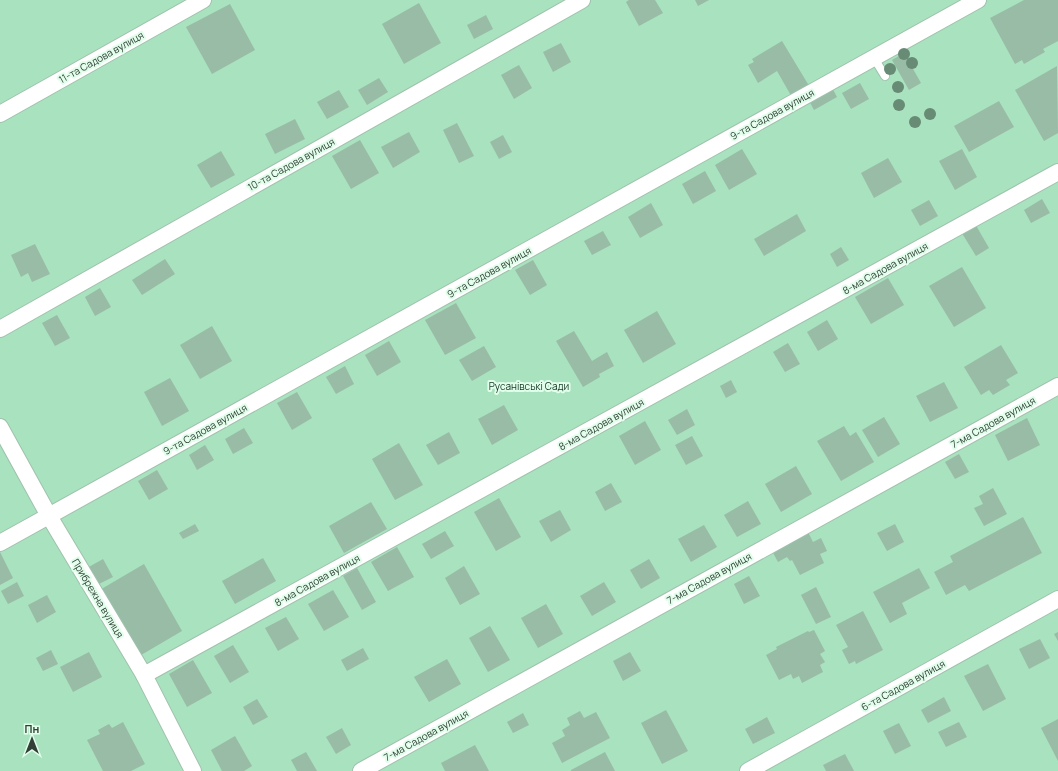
<svg xmlns="http://www.w3.org/2000/svg" width="1058" height="771" font-family="Manrope,sans-serif">
<rect width="100%" height="100%" fill="#cff3db"/>
<rect fill="#a9e2be" x="0" y="0" width="1058" height="771"/>
<g fill="#99bca6">
<polygon points="629,0 655,0 663,13 639,26 626,2"/>
<polygon points="695,0 709,0 698,6"/>
<polygon points="1024,0 1058,0 1058,41 1043,49 1045,52 1024,64 1022,60 1015,64 990,18"/>
<polygon points="419,3 441,43 404,64 382,24"/>
<polygon points="230,4 255,50 212,74 186,27"/>
<polygon points="486,15 493,29 474,39 467,25"/>
<polygon points="782,41 811,89 793,99 777,71 758,83 748,65 754,62 752,59"/>
<polygon points="561,43 571,62 553,72 543,52"/>
<polygon points="904,53 921,83 909,90 892,60"/>
<polygon points="519,65 532,88 514,99 501,75"/>
<polygon points="1057,66 1058,133 1044,141 1015,90"/>
<polygon points="379,78 388,92 367,105 358,90"/>
<polygon points="860,83 869,99 851,109 842,93"/>
<polygon points="830,84 837,97 814,110 807,97"/>
<polygon points="339,90 349,107 327,119 317,102"/>
<polygon points="999,101 1014,127 969,152 954,126"/>
<polygon points="295,119 305,139 275,154 265,134"/>
<polygon points="457,123 474,156 459,163 443,130"/>
<polygon points="409,132 420,152 393,168 381,147"/>
<polygon points="503,135 512,152 499,159 490,142"/>
<polygon points="360,140 379,173 351,189 332,156"/>
<polygon points="742,149 757,174 729,190 715,165"/>
<polygon points="962,149 977,177 955,190 939,161"/>
<polygon points="221,151 235,175 211,188 197,165"/>
<polygon points="888,158 902,182 874,198 861,173"/>
<polygon points="705,171 716,191 693,204 682,184"/>
<polygon points="1042,199 1050,213 1031,223 1024,210"/>
<polygon points="929,200 938,216 920,226 911,210"/>
<polygon points="651,203 663,225 640,238 628,217"/>
<polygon points="797,214 806,231 764,256 754,239"/>
<polygon points="974,222 989,248 976,256 960,230"/>
<polygon points="603,231 611,245 592,255 584,241"/>
<polygon points="35,244 50,274 32,282 28,273 21,277 11,255"/>
<polygon points="841,247 849,260 837,267 830,254"/>
<polygon points="165,259 175,274 142,295 132,280"/>
<polygon points="533,260 547,285 530,295 515,270"/>
<polygon points="962,267 986,308 954,327 929,286"/>
<polygon points="888,278 904,305 871,324 855,297"/>
<polygon points="100,288 111,307 95,316 85,297"/>
<polygon points="456,303 476,338 445,355 425,320"/>
<polygon points="657,311 676,344 643,363 624,330"/>
<polygon points="57,315 70,338 55,346 42,323"/>
<polygon points="827,320 838,339 818,351 807,332"/>
<polygon points="212,326 232,361 200,379 180,345"/>
<polygon points="574,331 592,361 607,352 614,366 599,374 600,377 583,387 556,341"/>
<polygon points="389,341 401,362 377,376 365,355"/>
<polygon points="788,343 800,364 785,372 773,352"/>
<polygon points="1001,345 1018,373 1006,380 1010,385 993,395 989,390 981,395 964,367"/>
<polygon points="484,346 496,367 472,381 459,360"/>
<polygon points="345,366 354,384 336,394 326,377"/>
<polygon points="170,378 189,411 162,426 144,392"/>
<polygon points="731,380 737,392 726,398 720,386"/>
<polygon points="944,382 958,408 930,422 916,396"/>
<polygon points="297,392 312,418 292,430 277,403"/>
<polygon points="504,405 518,430 492,445 478,419"/>
<polygon points="687,409 695,425 677,435 668,420"/>
<polygon points="884,417 900,444 878,457 862,430"/>
<polygon points="1027,418 1040,445 1008,461 995,435"/>
<polygon points="645,421 661,450 635,465 619,436"/>
<polygon points="844,426 850,436 856,432 874,462 841,481 817,441"/>
<polygon points="244,428 253,443 233,454 225,439"/>
<polygon points="449,432 460,453 438,465 426,445"/>
<polygon points="692,436 703,456 686,465 675,445"/>
<polygon points="399,443 423,485 395,500 372,459"/>
<polygon points="205,445 214,460 197,470 189,455"/>
<polygon points="959,454 969,472 955,479 945,462"/>
<polygon points="796,466 812,494 781,512 765,484"/>
<polygon points="157,470 168,489 149,500 138,481"/>
<polygon points="611,483 622,502 605,511 595,492"/>
<polygon points="993,488 1007,514 984,526 974,508 983,504 979,496"/>
<polygon points="499,498 521,537 496,551 474,512"/>
<polygon points="748,501 761,524 737,537 724,515"/>
<polygon points="371,502 387,529 344,553 329,526"/>
<polygon points="560,510 571,530 551,542 539,521"/>
<polygon points="1023,517 1042,553 969,591 965,585 946,595 934,572 953,562 950,556"/>
<polygon points="195,524 199,531 183,539 179,533"/>
<polygon points="895,524 904,542 887,551 877,533"/>
<polygon points="704,525 717,547 691,562 678,539"/>
<polygon points="445,531 454,546 431,559 422,544"/>
<polygon points="808,532 813,542 821,538 827,551 820,554 824,563 800,575 792,560 790,561 787,557 778,562 771,549"/>
<polygon points="397,547 414,577 388,591 371,562"/>
<polygon points="0,552 13,578 0,585"/>
<polygon points="263,558 276,581 235,604 222,581"/>
<polygon points="103,559 113,577 97,585 87,568"/>
<polygon points="649,559 660,578 641,589 630,570"/>
<polygon points="144,564 182,631 136,658 98,591"/>
<polygon points="464,566 480,594 460,605 445,578"/>
<polygon points="357,568 376,602 362,610 343,576"/>
<polygon points="919,568 930,588 902,603 907,614 890,623 873,592"/>
<polygon points="749,576 760,596 744,604 734,584"/>
<polygon points="17,582 24,596 8,604 1,591"/>
<polygon points="604,582 616,602 592,616 580,596"/>
<polygon points="816,587 831,617 816,624 801,595"/>
<polygon points="333,590 349,617 324,631 308,604"/>
<polygon points="47,595 56,612 37,623 28,605"/>
<polygon points="546,604 563,634 538,648 521,618"/>
<polygon points="863,611 883,650 856,664 855,661 849,664 842,650 848,647 836,625"/>
<polygon points="286,617 299,639 278,651 265,628"/>
<polygon points="490,626 510,660 488,672 469,638"/>
<polygon points="814,630 825,651 820,654 825,662 820,665 823,672 802,683 799,676 793,679 791,674 779,680 766,655 777,649 776,647 808,631 809,632"/>
<polygon points="1058,632 1058,641 1054,634"/>
<polygon points="1040,639 1050,658 1029,669 1019,649"/>
<polygon points="233,645 249,672 230,683 214,656"/>
<polygon points="363,648 369,659 347,671 341,660"/>
<polygon points="51,650 58,664 43,671 36,658"/>
<polygon points="89,652 102,677 73,692 60,667"/>
<polygon points="630,652 641,671 623,681 613,661"/>
<polygon points="447,659 461,684 429,702 414,677"/>
<polygon points="193,660 212,693 187,707 169,674"/>
<polygon points="988,664 1006,699 983,711 964,676"/>
<polygon points="944,697 951,711 928,723 921,710"/>
<polygon points="257,699 268,717 253,725 243,707"/>
<polygon points="666,710 688,751 662,764 641,723"/>
<polygon points="580,711 584,718 596,712 610,738 562,763 552,743 565,736 562,730 570,725 567,718"/>
<polygon points="523,713 529,725 513,733 507,722"/>
<polygon points="767,717 775,733 753,744 745,729"/>
<polygon points="1058,719 1058,761 1041,728"/>
<polygon points="123,722 145,764 131,771 103,771 87,740 100,734 98,730 109,724 112,728"/>
<polygon points="959,722 967,737 946,747 938,732"/>
<polygon points="899,723 911,746 895,754 883,731"/>
<polygon points="342,728 351,745 336,754 326,737"/>
<polygon points="235,736 252,766 244,771 222,771 211,750"/>
<polygon points="475,745 489,771 445,771 441,763"/>
<polygon points="306,752 317,771 297,771 291,760"/>
<polygon points="605,752 615,771 571,771 571,770"/>
<polygon points="845,754 854,771 826,771 823,765"/>
</g>
<g fill="none" stroke-linecap="round" stroke-linejoin="round">
<defs>
<polyline id="service" points="874,58 885,76"/>
<g id="minor">
<polyline points="0,114 203,0"/>
<polyline points="0,329 582,0"/>
<polyline points="0,427 49,516 144,675 193,771"/>
<polyline points="0,543 978,0"/>
<polyline points="144,675 1058,172"/>
<polyline points="361,771 1058,386"/>
<polyline points="748,771 1058,599"/>
</g>
</defs>
<use href="#service" stroke="#9fc2ac" stroke-width="10"/>
<use href="#minor" stroke="#9fc2ac" stroke-width="18"/>
<use href="#service" stroke="#fff" stroke-width="8"/>
<use href="#minor" stroke="#fff" stroke-width="16"/>
</g>
<g fill="#678b75">
<circle cx="904" cy="54" r="6"/>
<circle cx="912" cy="63" r="6"/>
<circle cx="890" cy="69" r="6"/>
<circle cx="898" cy="87" r="6"/>
<circle cx="899" cy="105" r="6"/>
<circle cx="930" cy="114" r="6"/>
<circle cx="915" cy="122" r="6"/>
</g>
<g text-anchor="middle" stroke-width="4" stroke-linejoin="round" paint-order="stroke">
<g font-size="10" fill="#313f36" stroke="#e1feeb">
<text transform="translate(101 57) rotate(-29)" y="4">11-та Садова вулиця</text>
<text transform="translate(772 114) rotate(-29)" y="4">9-та Садова вулиця</text>
<text transform="translate(291 164) rotate(-29)" y="4">10-та Садова вулиця</text>
<text transform="translate(885 268) rotate(-29)" y="4">8-ма Садова вулиця</text>
<text transform="translate(489 272) rotate(-29)" y="4">9-та Садова вулиця</text>
<text transform="translate(993 422) rotate(-29)" y="4">7-ма Садова вулиця</text>
<text transform="translate(601 424) rotate(-29)" y="4">8-ма Садова вулиця</text>
<text transform="translate(205 429) rotate(-29)" y="4">9-та Садова вулиця</text>
<text transform="translate(709 578) rotate(-29)" y="4">7-ма Садова вулиця</text>
<text transform="translate(317 580) rotate(-29)" y="4">8-ма Садова вулиця</text>
<text transform="translate(98 598) rotate(59)" y="4">Прибрежна вулиця</text>
<text transform="translate(903 685) rotate(-29)" y="4">6-та Садова вулиця</text>
<text transform="translate(426 735) rotate(-29)" y="4">7-ма Садова вулиця</text>
</g>
<g font-size="10" fill="#123622" stroke="#e1feeb">
<text x="529" y="390">Русанівські Сади</text>
</g>
</g>
<g transform="translate(32 739)" stroke="#e1feeb" stroke-width="3" paint-order="stroke">
<path d="M0-3L7 15L0 10L-7 15Z" fill="#313f36"/>
<text y="-6" font-size="11" font-weight="bold" text-anchor="middle" fill="#313f36">Пн</text>
</g>
</svg>
